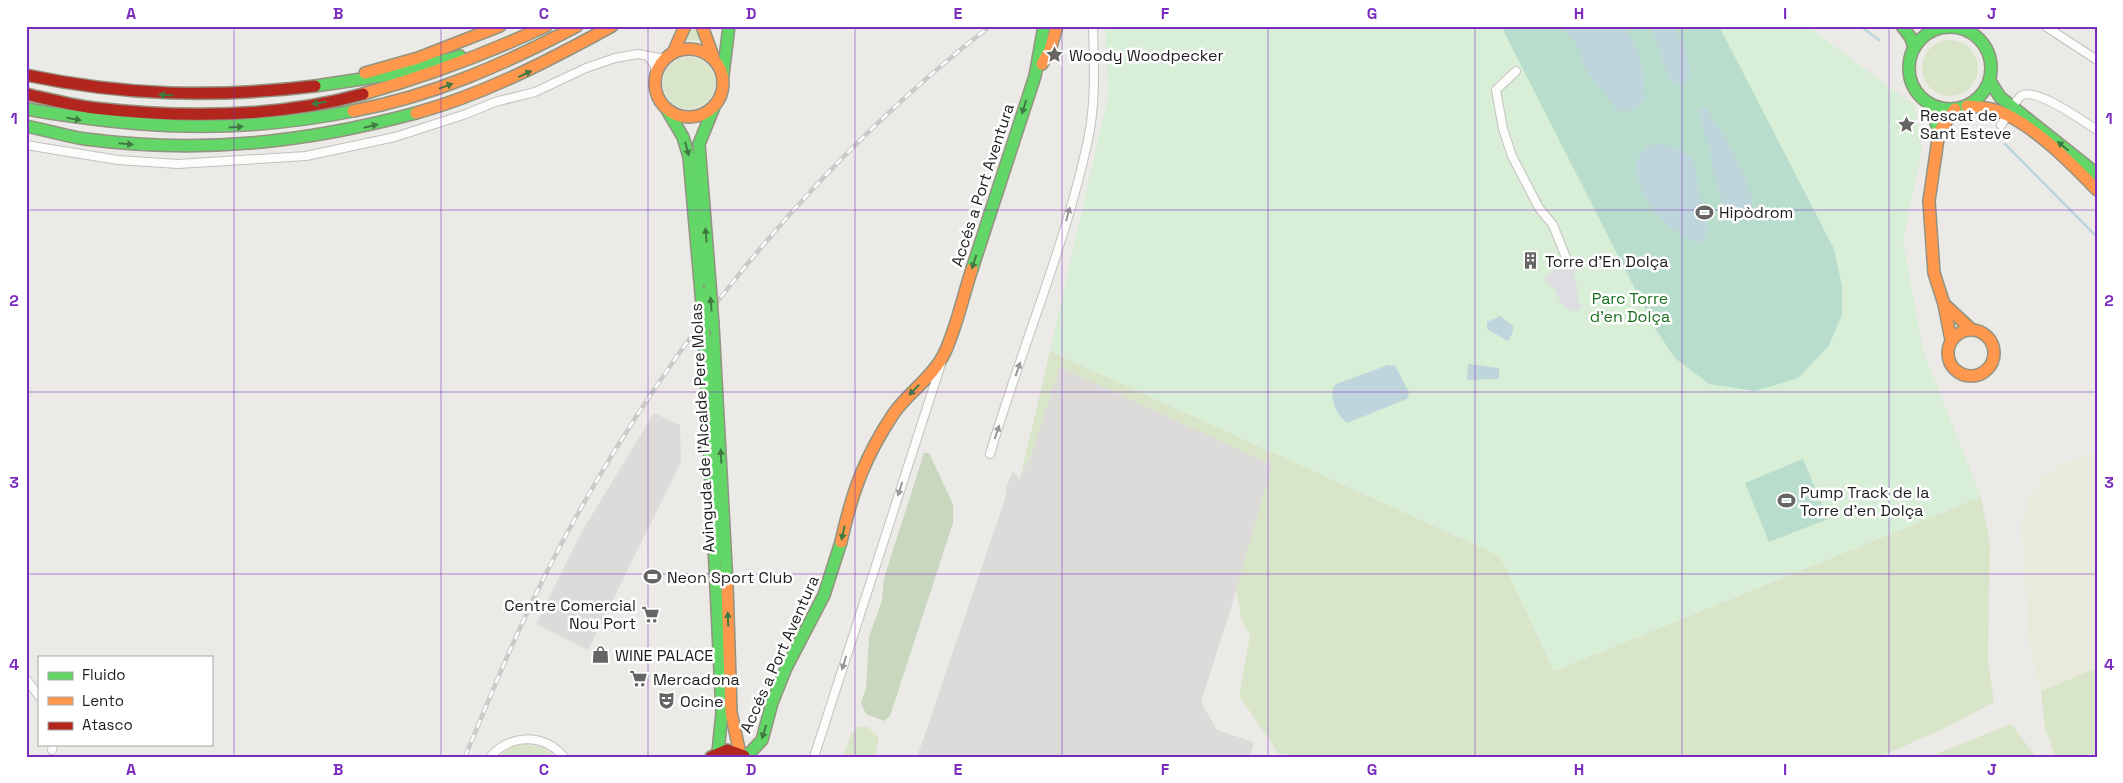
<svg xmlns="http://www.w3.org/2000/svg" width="2123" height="783" font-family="'Space Grotesk',sans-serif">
<rect width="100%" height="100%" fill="#eceae7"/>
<polygon fill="#eaeadc" points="2097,451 2097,668 2041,691 2030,648 2021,526 2028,501 2042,478 2057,466"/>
<g fill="#d9e5c9">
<polygon points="691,26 696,26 701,41 686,40"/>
<circle cx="1950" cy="68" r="28"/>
<circle cx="689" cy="83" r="26"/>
<polygon points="1050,351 1500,556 1554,671 1981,497 1990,544 1988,659 1994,702 1945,728 1879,757 1324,757 1279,754 1239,696 1250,636 1241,618 1236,588 1032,453 1021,474"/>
<polygon points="2097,668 2097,757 2056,757 2045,729 2041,691"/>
<polygon points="2011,724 2036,757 1928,757"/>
<polygon points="858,727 868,727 879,738 875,757 843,757 851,734"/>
<polygon points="525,744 542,747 556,757 497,757 511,747"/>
</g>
<polygon fill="#c9d7bf" points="924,453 929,453 953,504 953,523 890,716 884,721 866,714 861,703 866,689 869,637 882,600 884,578"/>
<polygon fill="#d8eed7" points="1105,26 1807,26 1915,106 1922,150 1903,241 1923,350 1981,497 1554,671 1500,556 1050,351 1108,96"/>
<g fill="#b8ddcc">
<polygon points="1504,26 1719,26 1834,249 1842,286 1842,315 1828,347 1798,378 1755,391 1709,384 1675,358 1656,330 1504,32"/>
<polygon points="1803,459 1828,519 1769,542 1745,483"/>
</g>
<g fill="#dcdbda">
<polygon points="1060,367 1272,465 1230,611 1201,702 1217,730 1254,742 1250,757 917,757 1005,499 1007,485 1013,471 1019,479 1032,453"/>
<polygon points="654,413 680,425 681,462 588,650 536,624 581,533"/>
</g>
<polygon fill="#dedde1" points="1570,258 1574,264 1575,270 1573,271 1576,277 1574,278 1578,289 1576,291 1579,297 1577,299 1582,307 1575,313 1573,310 1570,311 1561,303 1553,285 1551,287 1544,278 1553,271 1561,269 1563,263"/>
<g fill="#bed6db">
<path d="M1561,26H1624C1639,47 1646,75 1645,100C1638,107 1627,115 1617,110L1589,74L1583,64L1576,43Z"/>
<path d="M1651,26H1674C1681,44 1691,56 1690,76L1680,85L1673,84L1664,66Z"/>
<path d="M1703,106C1716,117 1753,185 1752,201C1752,207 1749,211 1744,213C1737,217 1733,215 1726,212L1714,177L1710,151L1698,111Z"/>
<path d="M1655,144C1666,145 1683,149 1691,158C1697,166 1696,176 1698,184C1701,201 1716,230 1700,244C1666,232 1635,198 1636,161L1646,147Z"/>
<polygon points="1500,316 1513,326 1513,332 1508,341 1487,329 1487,322"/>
<polygon points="1468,364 1499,368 1499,379 1467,380"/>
<path d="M1388,365L1395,366L1397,369L1409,393L1407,399L1347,423C1337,416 1330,399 1333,388L1336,384Z"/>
</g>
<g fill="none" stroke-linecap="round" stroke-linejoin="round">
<g stroke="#bed6db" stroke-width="2.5">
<polyline points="1860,26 1879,40"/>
<polyline points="2005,144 2097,237"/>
</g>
<defs>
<g id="street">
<polyline points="2045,26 2097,60"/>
<polyline points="648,56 655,66 656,75"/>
<polyline points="1516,71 1496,90 1503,129 1512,156 1539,208 1553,225 1567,260"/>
<path d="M2001,125C2007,117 2013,103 2021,96C2035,86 2084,122 2097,130"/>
<polyline points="26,145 118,160 178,164 306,156 395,137 466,114 495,102 535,92 586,68 615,58 638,54 659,58 667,57"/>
<path d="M990,454C1021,349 1065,247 1088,140C1096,103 1094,64 1093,26"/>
<polyline points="26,679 39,696"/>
<polyline points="52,750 53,744"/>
<path d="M490,757C511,734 543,733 564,757"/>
<polyline points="814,757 941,364"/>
</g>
<g id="fast">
<polyline points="1902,26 1911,38 1914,48"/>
<circle cx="1950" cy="68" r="41"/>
<polyline points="723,75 729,26"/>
<polyline points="1990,81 2000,97 2097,174"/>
<polyline points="315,86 389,75 460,56"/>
<polyline points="1930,104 1939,132"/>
<path d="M26,109C142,129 237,134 353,111"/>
<polyline points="667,110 683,137 689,157 701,293"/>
<path d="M26,126C46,130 65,136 85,139C201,154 304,143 416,113"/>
<polyline points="972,269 1035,76 1044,26"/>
<polyline points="710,284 699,144 714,107"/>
<polyline points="713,325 727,584"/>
<polyline points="704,336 722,713 718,752"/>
<polyline points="746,757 762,740 772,703 786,668 824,595 841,542"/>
</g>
<g id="slow">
<polyline points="702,26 714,59"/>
<circle cx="689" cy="83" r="34"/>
<polyline points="673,53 685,26"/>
<polyline points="1042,64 1050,50 1057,26"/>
<polyline points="365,73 418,58 500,26"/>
<path d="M363,94C427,76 486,54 546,26"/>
<path d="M1967,106C1977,107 1988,107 1998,111C2033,124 2071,163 2097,190"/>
<path d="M353,111C433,96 505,64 577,26"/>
<path d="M416,113C485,94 550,60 612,26"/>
<polyline points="1944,304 1972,330"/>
<circle cx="1971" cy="353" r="23"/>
<polyline points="1951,340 1944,304 1934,273 1929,201 1939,132 1955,109"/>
<path d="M841,542C852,492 865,456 894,413C909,392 934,376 945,352C957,326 963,296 972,269"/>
<polyline points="727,584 731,712 740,754"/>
</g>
<g id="jam">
<path d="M26,75C125,96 215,98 315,86"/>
<path d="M26,94C48,99 71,105 94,108C182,118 277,118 363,94"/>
<polyline points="711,757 727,750 744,756"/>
</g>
</defs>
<use href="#street" stroke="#c2c1bf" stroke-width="10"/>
<use href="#fast" stroke="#929381" stroke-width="14"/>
<use href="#slow" stroke="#929381" stroke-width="14"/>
<use href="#jam" stroke="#929381" stroke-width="14"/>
<use href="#street" stroke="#fcfcfb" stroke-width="8"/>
<use href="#fast" stroke="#63d668" stroke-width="11"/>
<use href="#slow" stroke="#ff974d" stroke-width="11"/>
<use href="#jam" stroke="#b3261e" stroke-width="11"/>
<defs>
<path id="rail" d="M465,757C493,689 521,621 555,556C661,353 808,168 990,26"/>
</defs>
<use href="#rail" stroke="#cacac9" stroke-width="4.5"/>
<use href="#rail" stroke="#fff" stroke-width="2.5" stroke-dasharray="8" stroke-linecap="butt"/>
<defs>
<g id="fast-bridge">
<polyline points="710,284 713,325"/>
<polyline points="701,293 704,336"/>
</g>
</defs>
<use href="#fast-bridge" stroke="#929381" stroke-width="14" stroke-linecap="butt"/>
<use href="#fast-bridge" stroke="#63d668" stroke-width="11"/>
</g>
<defs><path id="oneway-solid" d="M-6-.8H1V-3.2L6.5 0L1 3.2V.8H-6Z" transform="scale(1.25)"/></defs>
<g fill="#407a43">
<use href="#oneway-solid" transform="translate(525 74) rotate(-25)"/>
<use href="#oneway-solid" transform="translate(446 86) rotate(-20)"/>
<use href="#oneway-solid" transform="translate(166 95) rotate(-177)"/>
<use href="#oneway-solid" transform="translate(319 103) rotate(171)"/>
<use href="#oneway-solid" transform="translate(1024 107) rotate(108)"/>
<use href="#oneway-solid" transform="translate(74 119) rotate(10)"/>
<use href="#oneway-solid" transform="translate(371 126) rotate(-13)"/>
<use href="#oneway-solid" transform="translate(236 127) rotate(-3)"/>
<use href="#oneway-solid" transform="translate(126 144) rotate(5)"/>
<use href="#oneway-solid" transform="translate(2063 146) rotate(-141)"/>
<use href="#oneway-solid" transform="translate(687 149) rotate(75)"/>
<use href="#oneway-solid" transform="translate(706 235) rotate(-95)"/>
<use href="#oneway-solid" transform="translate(974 262) rotate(108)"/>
<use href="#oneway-solid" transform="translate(711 304) rotate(-95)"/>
<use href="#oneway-solid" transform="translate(914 390) rotate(134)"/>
<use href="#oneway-solid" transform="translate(721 456) rotate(-93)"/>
<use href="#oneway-solid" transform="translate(843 533) rotate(102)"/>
<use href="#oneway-solid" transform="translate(728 619) rotate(-92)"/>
<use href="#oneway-solid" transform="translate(764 732) rotate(107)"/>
</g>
<g fill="#989898">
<use href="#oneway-solid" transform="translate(1068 214) rotate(-75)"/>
<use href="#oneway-solid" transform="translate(1018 369) rotate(-71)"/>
<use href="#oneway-solid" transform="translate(997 432) rotate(-71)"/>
<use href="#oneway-solid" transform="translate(900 489) rotate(108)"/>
<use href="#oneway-solid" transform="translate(844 663) rotate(107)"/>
</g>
<path fill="none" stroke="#7b2cbf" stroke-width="1" stroke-opacity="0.55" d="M234,26V757M441,26V757M648,26V757M855,26V757M1062,26V757M1268,26V757M1475,26V757M1682,26V757M1889,26V757M26,210H2097M26,392H2097M26,574H2097"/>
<defs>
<symbol id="sight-bare" viewBox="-9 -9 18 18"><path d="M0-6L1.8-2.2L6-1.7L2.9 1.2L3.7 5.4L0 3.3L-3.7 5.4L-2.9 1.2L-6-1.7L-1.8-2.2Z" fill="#666564" stroke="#fff" stroke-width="2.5" paint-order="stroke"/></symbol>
<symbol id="stadium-bare" viewBox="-9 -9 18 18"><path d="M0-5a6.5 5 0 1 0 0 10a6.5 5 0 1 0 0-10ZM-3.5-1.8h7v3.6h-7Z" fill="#666564" stroke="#fff" stroke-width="2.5" paint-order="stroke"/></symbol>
<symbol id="building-bare" viewBox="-9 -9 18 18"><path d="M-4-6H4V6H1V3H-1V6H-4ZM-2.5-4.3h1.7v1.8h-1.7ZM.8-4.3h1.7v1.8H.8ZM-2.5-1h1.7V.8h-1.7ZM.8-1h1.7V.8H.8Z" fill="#666564" stroke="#fff" stroke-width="2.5" paint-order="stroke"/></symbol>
<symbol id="supermarket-bare" viewBox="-9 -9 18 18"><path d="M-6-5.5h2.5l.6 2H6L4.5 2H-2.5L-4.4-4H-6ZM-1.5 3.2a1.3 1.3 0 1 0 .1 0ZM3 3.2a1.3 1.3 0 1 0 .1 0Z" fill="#666564" stroke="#fff" stroke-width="2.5" paint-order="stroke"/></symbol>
<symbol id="shop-bare" viewBox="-9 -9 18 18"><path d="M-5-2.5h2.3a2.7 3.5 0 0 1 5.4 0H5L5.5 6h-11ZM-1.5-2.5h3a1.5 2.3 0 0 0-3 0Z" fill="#666564" stroke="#fff" stroke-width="2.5" paint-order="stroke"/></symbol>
<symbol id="theatre-bare" viewBox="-9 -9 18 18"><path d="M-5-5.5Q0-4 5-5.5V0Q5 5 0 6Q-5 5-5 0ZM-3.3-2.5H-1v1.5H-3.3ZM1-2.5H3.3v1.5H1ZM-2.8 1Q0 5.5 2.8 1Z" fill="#666564" stroke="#fff" stroke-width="2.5" paint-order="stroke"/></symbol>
</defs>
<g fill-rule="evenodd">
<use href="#sight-bare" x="1042" y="42" width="25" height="25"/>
<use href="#sight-bare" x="1894" y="112" width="25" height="25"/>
<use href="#stadium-bare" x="1692" y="200" width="25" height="25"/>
<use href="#building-bare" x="1518" y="248" width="25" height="25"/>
<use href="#stadium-bare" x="1774" y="488" width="25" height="25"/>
<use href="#stadium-bare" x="640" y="564" width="25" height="25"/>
<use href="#supermarket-bare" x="638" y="602" width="25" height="25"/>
<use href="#shop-bare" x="588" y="642" width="25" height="25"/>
<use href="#supermarket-bare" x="626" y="666" width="25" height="25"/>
<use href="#theatre-bare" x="654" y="688" width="25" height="25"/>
</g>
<g text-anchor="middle" stroke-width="5" stroke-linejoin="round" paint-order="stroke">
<g font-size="16" fill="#1e1e1e" stroke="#fff" text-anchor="start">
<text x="1069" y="61">Woody Woodpecker</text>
<text x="1920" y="121">Rescat de<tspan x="1920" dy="18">Sant Esteve</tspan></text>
<text x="1719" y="218">Hipòdrom</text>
<text x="1545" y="267">Torre d'En Dolça</text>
<text x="1800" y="498">Pump Track de la<tspan x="1800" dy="18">Torre d’en Dolça</tspan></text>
<text x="667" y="583">Neon Sport Club</text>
<text x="636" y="611" text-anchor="end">Centre Comercial<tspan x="636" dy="18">Nou Port</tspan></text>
<text x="615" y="661">WINE PALACE</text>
<text x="653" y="685">Mercadona</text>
<text x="680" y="707">Ocine</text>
</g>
<g font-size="16" fill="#1e1e1e" stroke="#fff">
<text transform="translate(982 185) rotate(-72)" y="6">Accés a Port Aventura</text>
<text transform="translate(702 428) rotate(-93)" y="6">Avinguda de l'Alcalde Pere Molas</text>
<text transform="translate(779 654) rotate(-66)" y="6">Accés a Port Aventura</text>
</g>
<g font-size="16" fill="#196e1e" stroke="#fff">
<text x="1630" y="304">Parc Torre<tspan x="1630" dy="18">d'en Dolça</tspan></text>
</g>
</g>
<rect width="2123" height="783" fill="none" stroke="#ffffff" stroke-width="55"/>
<rect x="38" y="656" width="175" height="90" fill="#ffffff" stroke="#a5a5a5"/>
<rect x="48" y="672" width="25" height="8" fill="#63d668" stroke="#a5a5a5"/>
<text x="82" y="680" font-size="15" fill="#1e1e1e">Fluido</text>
<rect x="48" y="697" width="25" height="8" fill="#ff974d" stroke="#a5a5a5"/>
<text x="82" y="706" font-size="15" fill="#1e1e1e">Lento</text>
<rect x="48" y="722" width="25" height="8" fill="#b3261e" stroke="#a5a5a5"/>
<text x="82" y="730" font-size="15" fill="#1e1e1e">Atasco</text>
<rect x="28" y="28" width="2068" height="728" fill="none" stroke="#7b2cbf" stroke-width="2"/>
<g font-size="16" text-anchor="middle" font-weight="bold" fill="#7b2cbf">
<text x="131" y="19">A</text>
<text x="338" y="19">B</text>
<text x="544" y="19">C</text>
<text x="751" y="19">D</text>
<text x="958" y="19">E</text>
<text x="1165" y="19">F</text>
<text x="1372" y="19">G</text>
<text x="1579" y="19">H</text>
<text x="1785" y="19">I</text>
<text x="1992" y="19">J</text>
<text x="14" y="124">1</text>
<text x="2109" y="124">1</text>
<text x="14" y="306">2</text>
<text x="2109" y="306">2</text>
<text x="14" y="488">3</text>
<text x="2109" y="488">3</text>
<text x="14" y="670">4</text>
<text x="2109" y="670">4</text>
<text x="131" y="775">A</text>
<text x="338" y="775">B</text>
<text x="544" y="775">C</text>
<text x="751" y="775">D</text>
<text x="958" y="775">E</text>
<text x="1165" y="775">F</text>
<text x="1372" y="775">G</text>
<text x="1579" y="775">H</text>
<text x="1785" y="775">I</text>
<text x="1992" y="775">J</text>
</g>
</svg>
